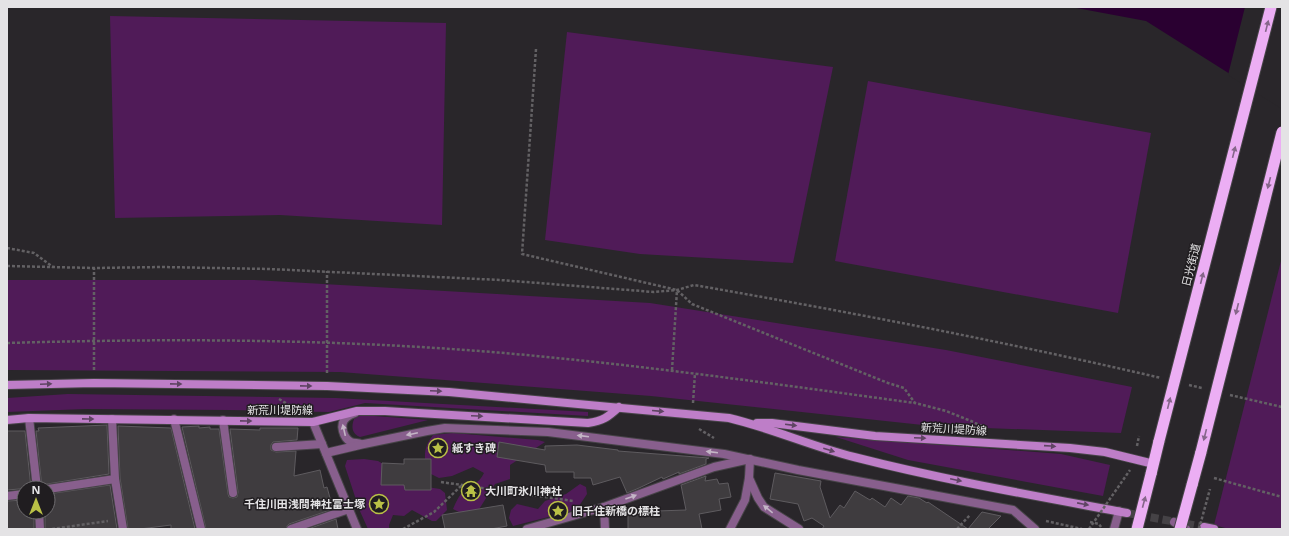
<svg xmlns="http://www.w3.org/2000/svg" width="1289" height="536" font-family="'Noto Sans','Noto Sans JP',sans-serif">
<rect width="100%" height="100%" fill="#29262a"/>
<g fill="#501b58">
<polygon points="110,16 446,23 442,225 280,215 115,218"/>
<polygon points="567,32 833,67 793,263 640,254 545,240"/>
<polygon points="868,81 1151,133 1118,313 835,261"/>
<polygon points="1282,257 1282,529 1229,529 1214,525"/>
<polygon points="7,280 254,280 650,303 946,350 1132,387 1121,433 932,426 651,396 340,372 7,370"/>
<polygon points="68,394 336,398 588,412 588,416 365,403 329,412 229,410 86,409 7,412 7,398"/>
<path d="M361,415L428,420L360,437C352,434 351,427 354,419Z"/>
<path d="M453,433L538,440L545,442L510,465V479L495,484L476,514L465,515L453,509C456,502 459,495 465,490C473,483 479,484 484,473L473,467L452,476L439,478L427,472C424,457 423,448 433,435Z"/>
<polygon points="836,437 1061,454 1110,465 1103,496 908,460"/>
<polygon points="364,459 378,461 420,486 440,489 445,493 447,510 436,521 432,521 412,510 404,516 393,515 389,525 389,529 368,529 359,509 345,466 347,460"/>
<polygon points="580,484 586,487 587,494 577,509 568,512 513,526 509,518 511,510 517,504 538,509 545,501 566,494"/>
</g>
<polygon fill="#2a0031" points="1071,7 1282,7 1279,105 1146,21"/>
<polygon fill="#29262a" points="1245,7 1282,7 1282,109 1228,75"/>
<g fill="#3f3c3f" stroke="#5e5b5f">
<polygon points="107,425 109,474 47,484 42,488 36,431 39,431 38,428"/>
<polygon points="118,426 171,428 195,529 171,529 171,525 140,529 128,529 120,478"/>
<polygon points="199,426 199,428 210,427 210,429 219,429 228,494 229,497 233,498 237,497 238,492 230,429 260,430 260,428 298,428 297,440 273,442 271,445 271,450 276,452 296,451 294,476 320,470 324,488 327,487 333,509 289,524 287,526 286,529 206,529 182,427"/>
<polygon points="7,431 25,431 31,488 7,490"/>
<polygon points="499,442 545,450 545,446 577,445 618,450 618,451 709,458 706,459 706,464 679,474 679,472 663,479 662,477 639,488 627,493 620,477 593,485 591,478 574,478 574,472 546,472 545,465 497,457"/>
<polygon points="404,459 431,459 431,490 405,490 404,485 381,485 382,463 404,464"/>
<polygon points="775,473 821,481 820,487 830,518 840,505 844,508 855,491 870,500 872,498 885,507 891,498 901,505 908,496 919,498 927,503 928,502 968,529 822,529 824,526 812,518 804,521 798,504 770,499"/>
<polygon points="706,476 705,481 717,479 719,484 728,483 731,497 719,499 721,510 699,514 702,529 628,529 628,512 686,510 681,485"/>
<polygon points="110,485 117,529 45,529 45,512 48,512 48,494"/>
<polygon points="24,500 24,512 34,512 34,529 7,529 7,501"/>
<polygon points="503,505 507,526 491,529 445,529 442,515"/>
<polygon points="982,512 1001,516 988,529 968,529"/>
<polygon points="336,519 338,529 308,529"/>
</g>
<g fill="none" stroke-linecap="round" stroke-linejoin="round">
<polyline stroke="#454246" stroke-width="8" stroke-dasharray="8 4" stroke-linecap="butt" points="1127,513 1204,527"/>
<defs>
<g id="service">
<polyline points="29,418 37,488"/>
<polyline points="112,419 115,479 123,529"/>
<polyline points="174,419 201,529"/>
<polyline points="223,420 233,493"/>
<polyline points="276,447 322,444"/>
<polyline points="48,489 115,479"/>
<polyline points="7,496 24,494"/>
<polyline points="604,507 605,529"/>
<polyline points="39,512 40,529"/>
<polyline points="291,529 349,509"/>
</g>
<g id="minor">
<polyline points="749,478 758,498 764,507 799,529"/>
<polyline points="527,529 604,507 714,467 750,459 749,478 745,500 730,529"/>
</g>
<g id="tertiary">
<path d="M355,413C352,414 348,416 346,418C339,424 343,438 351,442C354,443 358,443 361,444"/>
<polyline points="313,422 357,529"/>
<polyline points="326,453 364,444 427,431 445,428 548,432 724,454 798,470 1013,510 1035,529"/>
<polyline points="1174,522 1186,529"/>
<polyline points="1114,529 1119,511"/>
</g>
<g id="secondary">
<path d="M7,385L94,383L327,386L449,392L729,418C771,428 811,446 854,457C944,480 1036,496 1127,513"/>
<path d="M7,420L29,418L313,422L357,411H385L588,423C603,421 608,417 619,407"/>
<polyline points="757,423 772,423 875,436 1070,448 1105,452 1154,464"/>
<polyline points="1204,527 1214,529"/>
</g>
<g id="trunk">
<polyline points="1151,474 1159,441"/>
<polyline points="1192,485 1201,452"/>
</g>
</defs>
<use href="#service" stroke="#474448" stroke-width="10"/>
<use href="#minor" stroke="#474448" stroke-width="10"/>
<use href="#tertiary" stroke="#474448" stroke-width="10"/>
<use href="#secondary" stroke="#474448" stroke-width="10"/>
<use href="#trunk" stroke="#474448" stroke-width="13"/>
<g stroke="#636164" stroke-width="2.5" stroke-dasharray="3 2" stroke-linecap="butt">
<polyline points="536,49 522,254 677,290 692,304 888,383 904,388 915,403 946,411 971,421 986,428"/>
<polyline points="7,248 34,253 53,267"/>
<path d="M7,266L94,268L163,267L269,269L500,280L654,292L677,290L694,285C850,312 1006,342 1161,378"/>
<path d="M7,343C176,338 346,339 515,354C649,366 782,385 915,403"/>
<polyline points="94,370 94,268"/>
<polyline points="672,370 677,290"/>
<polyline points="327,373 327,271"/>
<polyline points="1189,385 1202,388"/>
<polyline points="1230,395 1282,407"/>
<polyline points="279,399 294,408"/>
<polyline points="693,403 695,373"/>
<polyline points="699,429 714,438"/>
<polyline points="1137,446 1139,436"/>
<polyline points="1214,478 1282,497"/>
<polyline points="441,482 573,501"/>
<polyline points="1046,521 1082,529"/>
<polyline points="1090,522 1099,524 1101,527"/>
<polyline points="52,529 108,521"/>
<polyline points="403,529 434,512 462,485"/>
<polyline points="957,529 970,515"/>
</g>
<use href="#service" stroke="#885f8d" stroke-width="8"/>
<use href="#minor" stroke="#885f8d" stroke-width="8"/>
<use href="#tertiary" stroke="#885f8d" stroke-width="8"/>
<use href="#secondary" stroke="#be7ec8" stroke-width="8"/>
<use href="#trunk" stroke="#ecaef4" stroke-width="11"/>
<defs>
<g id="trunk-bridge">
<polyline points="1159,441 1271,7"/>
<polyline points="1201,452 1282,132"/>
<polyline points="1137,529 1151,474"/>
<polyline points="1180,529 1192,485"/>
</g>
</defs>
<use href="#trunk-bridge" stroke="#474448" stroke-width="13" stroke-linecap="butt"/>
<g stroke="#636164" stroke-width="2.5" stroke-dasharray="3 2" stroke-linecap="butt">
<polyline points="1089,529 1130,470"/>
<polyline points="1199,529 1210,489"/>
</g>
<use href="#trunk-bridge" stroke="#ecaef4" stroke-width="11"/>
</g>
<defs><path id="oneway-solid" d="M-6-.8H1V-3.2L6.5 0L1 3.2V.8H-6Z"/></defs>
<g fill="#86668a">
<use href="#oneway-solid" transform="translate(1267 26) rotate(-76)"/>
<use href="#oneway-solid" transform="translate(1234 152) rotate(-76)"/>
<use href="#oneway-solid" transform="translate(1269 183) rotate(104)"/>
<use href="#oneway-solid" transform="translate(1202 278) rotate(-76)"/>
<use href="#oneway-solid" transform="translate(1237 309) rotate(104)"/>
<use href="#oneway-solid" transform="translate(1169 403) rotate(-76)"/>
<use href="#oneway-solid" transform="translate(1205 435) rotate(104)"/>
<use href="#oneway-solid" transform="translate(1144 502) rotate(-75)"/>
</g>
<g fill="#5f4463">
<use href="#oneway-solid" transform="translate(46 384) rotate(-2)"/>
<use href="#oneway-solid" transform="translate(176 384) rotate(1)"/>
<use href="#oneway-solid" transform="translate(306 386) rotate(1)"/>
<use href="#oneway-solid" transform="translate(436 391) rotate(3)"/>
<use href="#oneway-solid" transform="translate(658 411) rotate(5)"/>
<use href="#oneway-solid" transform="translate(477 416) rotate(3)"/>
<use href="#oneway-solid" transform="translate(88 419) rotate(1)"/>
<use href="#oneway-solid" transform="translate(246 421) rotate(1)"/>
<use href="#oneway-solid" transform="translate(791 425) rotate(7)"/>
<use href="#oneway-solid" transform="translate(920 438) rotate(3)"/>
<use href="#oneway-solid" transform="translate(1050 446) rotate(4)"/>
<use href="#oneway-solid" transform="translate(829 450) rotate(17)"/>
<use href="#oneway-solid" transform="translate(956 480) rotate(12)"/>
<use href="#oneway-solid" transform="translate(1083 504) rotate(11)"/>
</g>
<g fill="#c4b5c6">
<use href="#oneway-solid" transform="translate(344 430) rotate(-103)"/>
<use href="#oneway-solid" transform="translate(412 434) rotate(168)"/>
<use href="#oneway-solid" transform="translate(583 436) rotate(-173)"/>
<use href="#oneway-solid" transform="translate(712 452) rotate(-173)"/>
<use href="#oneway-solid" transform="translate(631 497) rotate(-20)"/>
<use href="#oneway-solid" transform="translate(768 509) rotate(-141)"/>
</g>
<defs>
<symbol id="sight-ring" viewBox="-11 -11 22 22"><circle r="9.5" fill="#201d20" stroke="#bac046" stroke-width="1.5"/><path d="M0-6L1.8-2.2L6-1.7L2.9 1.2L3.7 5.4L0 3.3L-3.7 5.4L-2.9 1.2L-6-1.7L-1.8-2.2Z" fill="#bac046"/></symbol>
<symbol id="temple-ring" viewBox="-11 -11 22 22"><circle r="9.5" fill="#201d20" stroke="#bac046" stroke-width="1.5"/><path d="M0-6L5-2H3V0L6.5 2.5H4V6H1.5V3h-3V6H-4V2.5H-6.5L-3 0V-2H-5Z" fill="#bac046"/></symbol>
</defs>
<g fill-rule="evenodd">
<use href="#sight-ring" x="427" y="437" width="22" height="22"/>
<use href="#temple-ring" x="460" y="480" width="22" height="22"/>
<use href="#sight-ring" x="368" y="493" width="22" height="22"/>
<use href="#sight-ring" x="547" y="500" width="22" height="22"/>
</g>
<g text-anchor="middle" stroke-width="3" stroke-linejoin="round" paint-order="stroke">
<g font-size="11" fill="#e4e3e5" stroke="#201d20">
<text transform="translate(1191 265) rotate(-76)" y="4">日光街道</text>
<text x="280" y="414">新荒川堤防線</text>
<text transform="translate(954 429) rotate(3)" y="4">新荒川堤防線</text>
</g>
<g font-size="11" font-weight="bold" fill="#e4e3e5" stroke="#201d20" text-anchor="start">
<text x="452" y="452">紙すき碑</text>
<text x="485" y="495">大川町氷川神社</text>
<text x="365" y="508" text-anchor="end">千住川田浅間神社富士塚</text>
<text x="572" y="515">旧千住新橋の標柱</text>
</g>
</g>
<rect width="1289" height="536" fill="none" stroke="#e4e3e5" stroke-width="16"/>
<g transform="translate(36 500)"><circle r="19" fill="#201d20" stroke="#6e6c6f"/>
<path d="M0-3L7 15L0 10L-7 15Z" fill="#bac046"/>
<text y="-6" font-size="11" font-weight="bold" text-anchor="middle" fill="#e4e3e5">N</text>
</g>
</svg>
